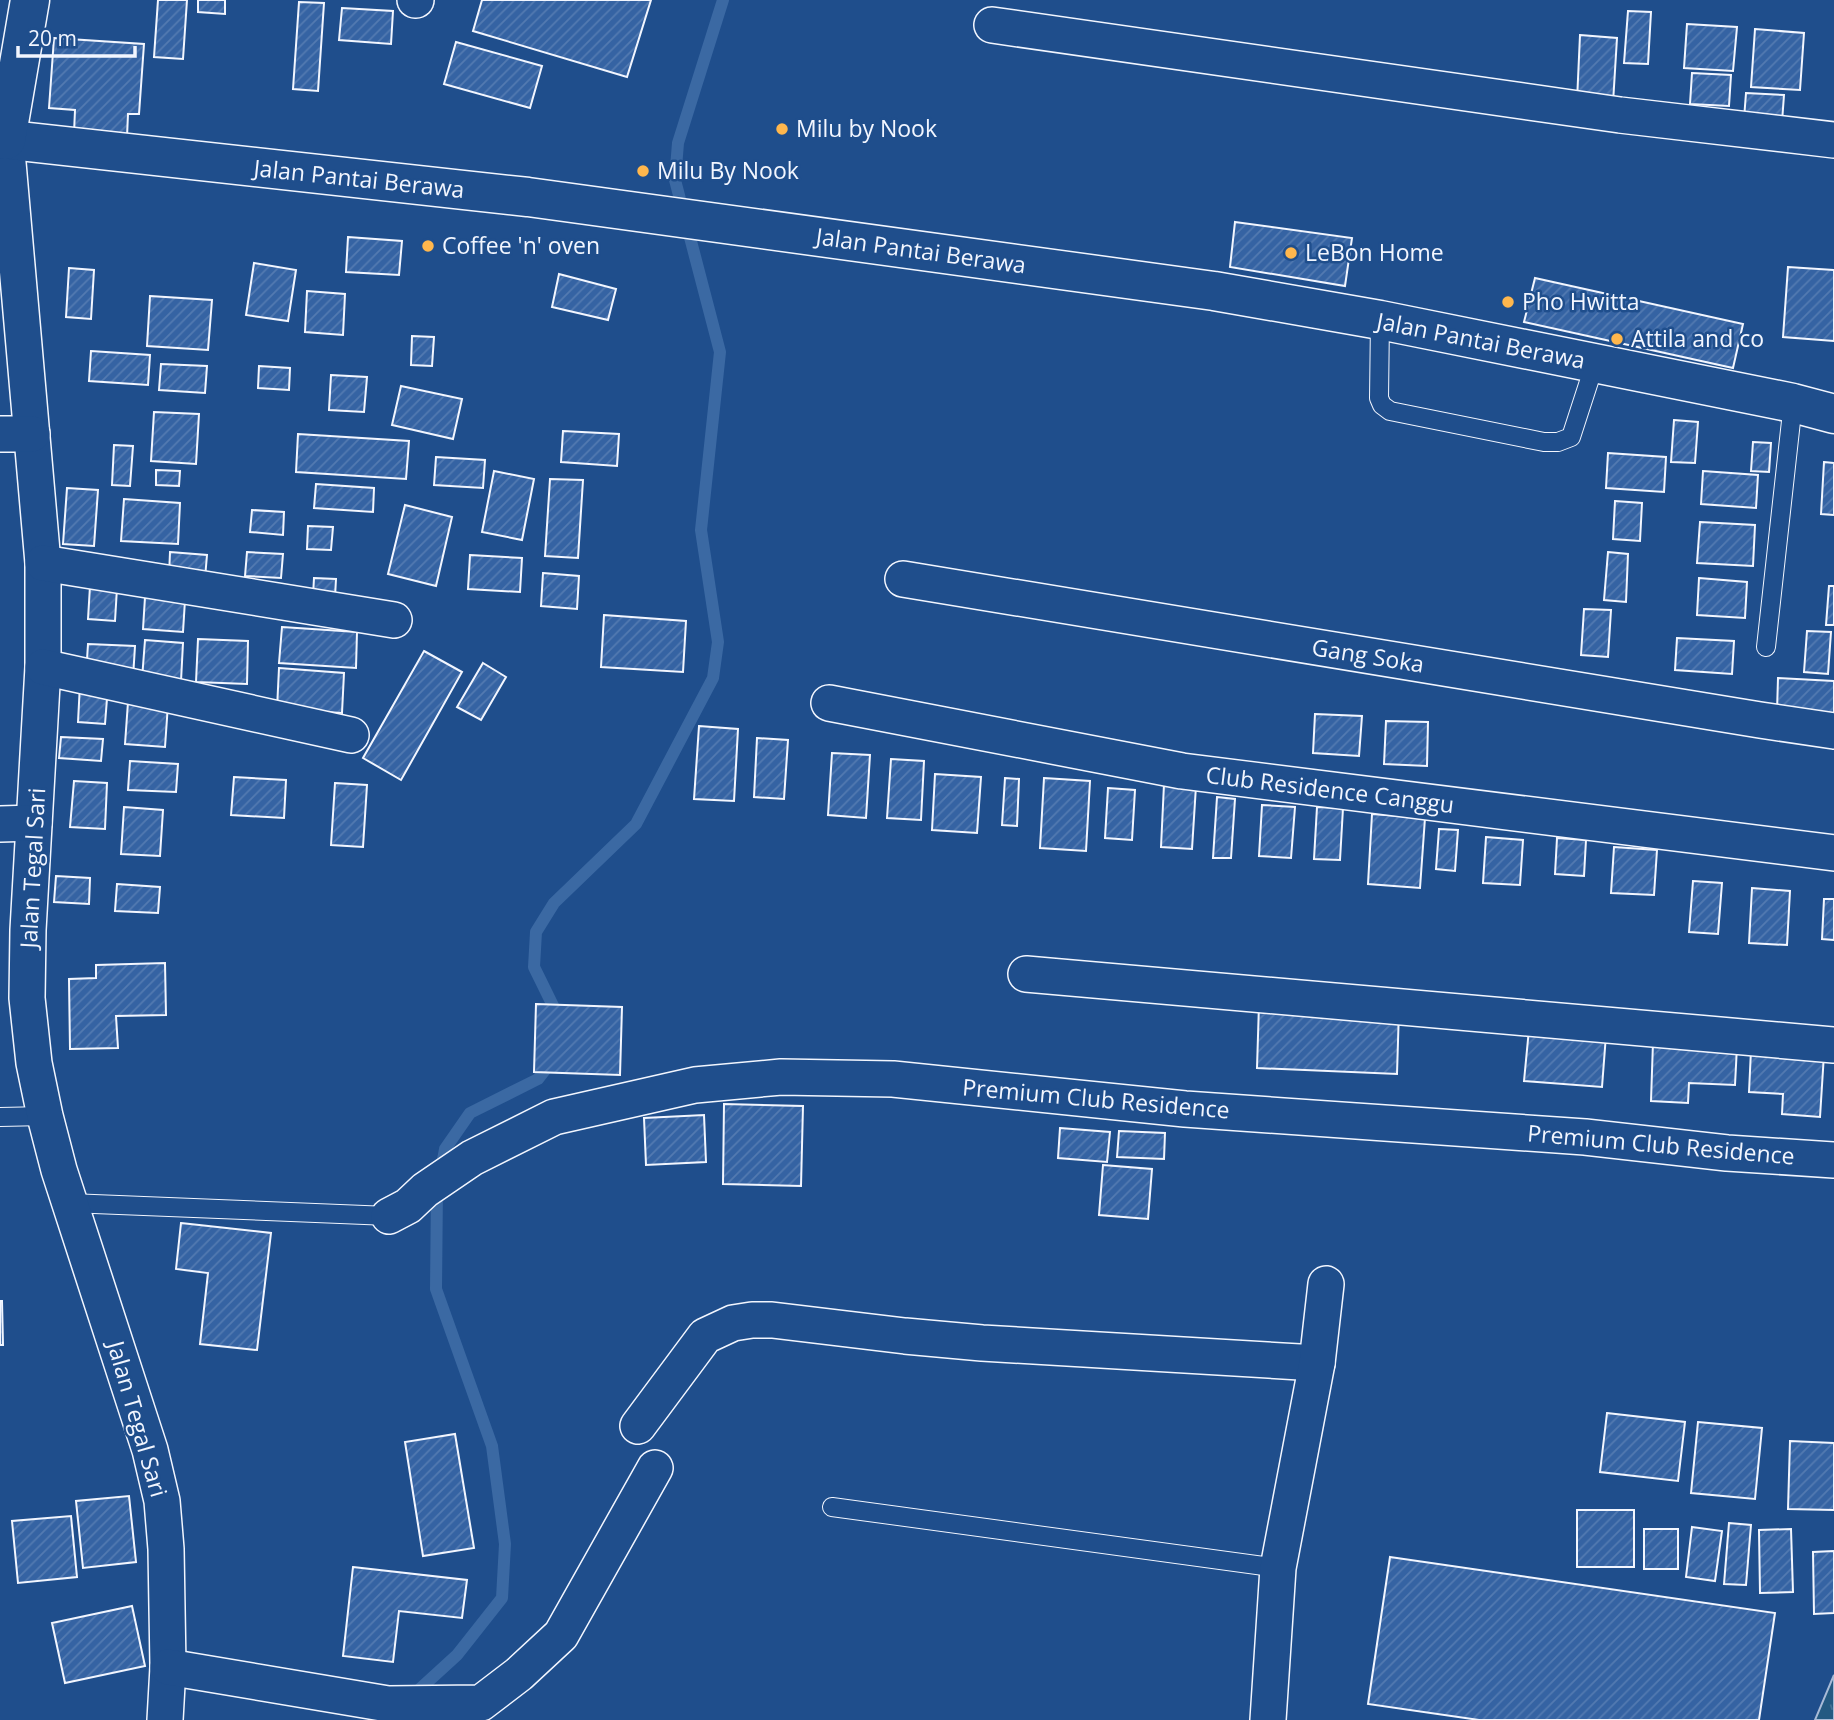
<svg xmlns="http://www.w3.org/2000/svg" width="1834" height="1720" font-family="'Open Sans',sans-serif">
<defs>
<pattern id="park-tufts" width="24" height="20" patternUnits="userSpaceOnUse" patternTransform="scale(1.75)"><rect width="24" height="20" fill="#245a82"/><path d="M3 7l-1-3M5 7V3M7 7l1-3M15 17l-1-3M17 17v-4M19 17l1-3" fill="none" stroke="#447295"/></pattern>
<pattern id="building-hatch" width="6" height="6" patternUnits="userSpaceOnUse" patternTransform="scale(1.75)"><rect width="6" height="6" fill="#3563a3"/><path d="M-1 1l2-2M0 6l6-6M5 7l2-2" fill="none" stroke="#537ab1"/></pattern>
</defs>
<rect width="100%" height="100%" fill="#1f4e8c"/>
<polygon fill="url(#park-tufts)" stroke="#a8bbd7" stroke-width="2" points="1834,1675 1834,1720 1815,1720"/>
<g fill="none" stroke-linecap="round" stroke-linejoin="round">
<g stroke="#3b69a3" stroke-width="12">
<polyline points="559,1018 534,967 536,932 554,903 636,824 713,678 718,642 701,530 720,352 675,180 678,143 723,0"/>
<polyline points="441,1170 445,1149 470,1113 538,1079 552,1061"/>
<polyline points="411,1697 457,1655 502,1598 505,1544 492,1446 436,1289 437,1188"/>
</g>
</g>
<g fill="url(#building-hatch)" stroke="#f2f6ff" stroke-width="2">
<polygon points="158,0 187,0 183,59 154,57"/>
<polygon points="198,0 225,0 225,14 198,12"/>
<polygon points="482,0 651,0 627,77 473,31"/>
<polygon points="299,2 324,3 318,91 293,89"/>
<polygon points="342,8 393,11 391,44 339,40"/>
<polygon points="1628,11 1651,12 1648,64 1624,63"/>
<polygon points="1687,24 1737,27 1733,71 1684,68"/>
<polygon points="1755,29 1804,33 1800,90 1751,87"/>
<polygon points="1580,35 1617,38 1613,103 1577,101"/>
<polygon points="54,38 144,44 139,114 128,114 127,137 74,133 75,110 49,108"/>
<polygon points="456,42 542,66 530,108 444,84"/>
<polygon points="1692,73 1731,75 1729,106 1690,104"/>
<polygon points="1746,93 1784,95 1782,122 1744,119"/>
<polygon points="1235,222 1352,238 1345,286 1230,267"/>
<polygon points="348,237 402,241 399,275 346,272"/>
<polygon points="254,263 296,270 288,321 246,315"/>
<polygon points="1788,267 1834,270 1834,341 1783,337"/>
<polygon points="69,268 94,270 91,319 66,317"/>
<polygon points="559,274 616,289 608,320 552,307"/>
<polygon points="1535,278 1743,324 1733,368 1524,322"/>
<polygon points="307,291 345,294 343,335 305,332"/>
<polygon points="150,296 212,300 208,350 147,346"/>
<polygon points="412,336 434,337 432,366 411,365"/>
<polygon points="91,351 150,355 148,385 89,381"/>
<polygon points="161,364 207,366 205,393 159,390"/>
<polygon points="259,366 290,368 289,390 258,388"/>
<polygon points="331,375 367,377 364,412 329,410"/>
<polygon points="401,386 462,399 453,439 392,425"/>
<polygon points="154,412 199,414 196,464 151,461"/>
<polygon points="1674,420 1698,422 1695,463 1671,462"/>
<polygon points="563,431 619,434 617,466 561,462"/>
<polygon points="298,434 409,441 406,479 296,472"/>
<polygon points="1753,442 1771,443 1769,472 1751,471"/>
<polygon points="114,445 133,446 130,486 112,485"/>
<polygon points="1608,453 1666,457 1664,492 1606,488"/>
<polygon points="436,457 485,460 483,488 434,485"/>
<polygon points="1824,462 1834,463 1834,515 1821,514"/>
<polygon points="156,470 180,471 179,486 156,485"/>
<polygon points="494,471 534,479 522,540 482,532"/>
<polygon points="1703,471 1758,475 1756,508 1701,504"/>
<polygon points="550,479 583,480 578,558 545,556"/>
<polygon points="316,484 374,488 373,512 314,508"/>
<polygon points="67,488 98,490 94,546 63,544"/>
<polygon points="124,499 180,503 178,544 121,541"/>
<polygon points="1615,501 1642,503 1640,541 1613,539"/>
<polygon points="405,505 452,517 436,586 388,574"/>
<polygon points="252,510 284,512 283,535 250,532"/>
<polygon points="1700,522 1755,525 1753,566 1697,563"/>
<polygon points="308,526 333,527 331,550 307,549"/>
<polygon points="170,552 207,555 205,578 169,576"/>
<polygon points="247,552 283,554 281,578 245,576"/>
<polygon points="1608,552 1628,554 1626,602 1604,600"/>
<polygon points="470,555 522,558 520,592 468,589"/>
<polygon points="543,573 579,576 577,609 541,606"/>
<polygon points="314,578 336,579 335,597 313,596"/>
<polygon points="1699,578 1747,582 1745,618 1697,615"/>
<polygon points="90,586 117,588 115,621 88,619"/>
<polygon points="1829,586 1834,586 1834,625 1826,625"/>
<polygon points="145,597 185,600 183,632 143,629"/>
<polygon points="1584,609 1611,610 1608,657 1581,655"/>
<polygon points="604,615 686,621 683,672 601,667"/>
<polygon points="282,627 357,632 356,668 279,663"/>
<polygon points="1807,631 1831,632 1828,674 1804,672"/>
<polygon points="1677,638 1734,641 1732,674 1675,670"/>
<polygon points="198,639 248,641 247,684 196,682"/>
<polygon points="145,640 183,643 181,681 142,679"/>
<polygon points="88,644 135,646 133,678 86,675"/>
<polygon points="424,651 462,672 401,780 363,758"/>
<polygon points="483,663 506,677 481,720 457,707"/>
<polygon points="279,668 344,673 342,713 277,709"/>
<polygon points="1778,678 1834,681 1834,715 1777,711"/>
<polygon points="80,684 108,686 105,724 78,722"/>
<polygon points="128,702 168,704 165,747 125,744"/>
<polygon points="1315,714 1362,716 1359,756 1313,753"/>
<polygon points="1386,721 1428,722 1427,766 1384,764"/>
<polygon points="699,726 738,729 734,801 694,799"/>
<polygon points="61,737 103,739 101,761 59,758"/>
<polygon points="757,738 788,740 784,799 754,797"/>
<polygon points="832,753 870,755 866,818 828,815"/>
<polygon points="891,759 924,761 921,820 887,818"/>
<polygon points="130,761 178,764 176,792 128,790"/>
<polygon points="935,774 981,777 977,833 932,830"/>
<polygon points="234,777 286,780 284,818 231,815"/>
<polygon points="1005,778 1019,779 1017,826 1002,825"/>
<polygon points="1044,778 1090,781 1086,851 1040,848"/>
<polygon points="74,781 107,783 105,829 70,827"/>
<polygon points="335,783 367,785 363,847 331,845"/>
<polygon points="1164,784 1196,786 1192,849 1161,847"/>
<polygon points="1108,788 1135,790 1132,840 1105,838"/>
<polygon points="1217,797 1235,799 1231,858 1213,858"/>
<polygon points="1262,805 1295,807 1291,858 1259,856"/>
<polygon points="124,807 163,810 160,856 121,854"/>
<polygon points="1317,807 1343,808 1340,860 1314,859"/>
<polygon points="1372,814 1425,818 1420,888 1368,884"/>
<polygon points="1439,829 1458,830 1455,871 1436,869"/>
<polygon points="1486,837 1523,840 1520,885 1483,883"/>
<polygon points="1557,838 1586,840 1584,876 1555,874"/>
<polygon points="1614,847 1657,850 1654,895 1611,893"/>
<polygon points="56,876 90,878 89,904 54,902"/>
<polygon points="1693,881 1722,883 1718,934 1689,932"/>
<polygon points="117,884 160,887 158,913 115,911"/>
<polygon points="1752,888 1790,891 1787,945 1749,943"/>
<polygon points="1824,899 1834,899 1834,940 1822,939"/>
<polygon points="165,963 166,1015 116,1016 118,1048 70,1049 69,979 96,978 96,965"/>
<polygon points="536,1004 622,1007 620,1075 534,1072"/>
<polygon points="1259,1004 1399,1009 1397,1074 1257,1068"/>
<polygon points="1529,1029 1606,1035 1602,1087 1524,1081"/>
<polygon points="1653,1042 1737,1046 1735,1085 1689,1083 1688,1103 1651,1101"/>
<polygon points="1751,1050 1824,1054 1820,1117 1782,1114 1783,1094 1749,1092"/>
<polygon points="724,1104 803,1106 801,1186 723,1184"/>
<polygon points="704,1115 706,1162 646,1165 644,1118"/>
<polygon points="1060,1128 1110,1132 1107,1162 1058,1158"/>
<polygon points="1119,1131 1165,1133 1164,1159 1117,1157"/>
<polygon points="1103,1165 1152,1169 1148,1219 1099,1215"/>
<polygon points="181,1223 271,1233 257,1350 200,1344 208,1273 176,1269"/>
<polygon points="0,1301 2,1301 3,1345 0,1345"/>
<polygon points="1607,1413 1685,1422 1678,1481 1600,1472"/>
<polygon points="1698,1422 1762,1428 1755,1499 1691,1493"/>
<polygon points="455,1434 474,1548 423,1556 405,1442"/>
<polygon points="1790,1441 1834,1443 1834,1510 1788,1509"/>
<polygon points="129,1496 136,1562 83,1568 76,1501"/>
<rect x="1577" y="1510" width="57" height="57"/>
<polygon points="71,1516 77,1577 18,1583 12,1521"/>
<polygon points="1729,1523 1751,1525 1746,1585 1724,1584"/>
<polygon points="1692,1527 1722,1531 1715,1581 1686,1577"/>
<rect x="1644" y="1529" width="34" height="40"/>
<polygon points="1791,1529 1793,1592 1760,1593 1759,1530"/>
<polygon points="1834,1551 1834,1613 1814,1614 1813,1552"/>
<polygon points="1390,1557 1775,1613 1759,1720 1479,1720 1368,1704"/>
<polygon points="353,1567 467,1580 462,1618 399,1611 393,1662 343,1656"/>
<polygon points="132,1606 145,1666 65,1683 52,1623"/>
</g>
<g fill="none" stroke-linecap="round" stroke-linejoin="round">
<defs>
<g id="lane">
<polyline points="1380,320 1379,398 1382,405 1390,411 1544,442 1558,442 1571,437 1595,363"/>
<polyline points="1766,647 1793,403"/>
<polyline points="0,1117 45,1116"/>
<polyline points="69,1203 389,1216"/>
<polyline points="832,1507 1278,1568"/>
</g>
<g id="street">
<polyline points="415,0 416,0"/>
<polyline points="992,25 1620,115 1834,140"/>
<polyline points="6,140 43,563 43,667 28,930 27,998 34,1063 45,1116 59,1170 150,1450 162,1501 166,1549 168,1667 165,1720"/>
<polyline points="0,434 32,434"/>
<polyline points="43,563 394,620"/>
<polyline points="903,579 1760,720 1834,731"/>
<polyline points="43,667 351,735"/>
<polyline points="829,703 1182,771 1834,853"/>
<polyline points="0,824 34,823"/>
<polyline points="1026,974 1834,1045"/>
<polyline points="389,1216 408,1206 425,1190 472,1158 554,1117 695,1085 781,1077 893,1079 1185,1109 1585,1137 1727,1153 1834,1160"/>
<polyline points="638,1426 705,1336 733,1323 752,1320 772,1320 905,1336 982,1343 1317,1363"/>
<polyline points="168,1667 388,1704 481,1703 519,1674 561,1635 655,1468"/>
<polyline points="1268,1720 1278,1568 1317,1363 1326,1284"/>
</g>
<g id="secondary">
<polyline points="0,139 528,197 1214,291 1380,320 1793,403 1834,414"/>
<polyline points="6,140 30,0"/>
</g>
</defs>
<use href="#lane" stroke="#f2f6ff" stroke-width="20"/>
<use href="#street" stroke="#f2f6ff" stroke-width="38"/>
<use href="#secondary" stroke="#f2f6ff" stroke-width="41"/>
<use href="#lane" stroke="#1f4e8c" stroke-width="18"/>
<use href="#street" stroke="#1f4e8c" stroke-width="35"/>
<use href="#secondary" stroke="#1f4e8c" stroke-width="38"/>
</g>
<g fill="#ffb74d" stroke="#1f4e8c" stroke-width="2.5">
<circle cx="782" cy="129" r="7"/>
<circle cx="643" cy="171" r="7"/>
<circle cx="428" cy="246" r="7"/>
<circle cx="1291" cy="253" r="7"/>
<circle cx="1508" cy="302" r="7"/>
<circle cx="1617" cy="339" r="7"/>
</g>
<g text-anchor="middle" stroke-width="5" stroke-linejoin="round" paint-order="stroke">
<g font-size="23" fill="#f2f6ff" stroke="#1f4e8c" text-anchor="start">
<text x="796" y="137">Milu by Nook</text>
<text x="657" y="179">Milu By Nook</text>
<text x="442" y="254">Coffee 'n' oven</text>
<text x="1305" y="261">LeBon Home</text>
<text x="1522" y="310">Pho Hwitta</text>
<text x="1631" y="347">Attila and co</text>
</g>
<g font-size="23" fill="#f2f6ff" stroke="#1f4e8c">
<text transform="translate(359 179) rotate(6)" y="8">Jalan Pantai Berawa</text>
<text transform="translate(921 251) rotate(8)" y="8">Jalan Pantai Berawa</text>
<text transform="translate(1481 341) rotate(11)" y="8">Jalan Pantai Berawa</text>
<text transform="translate(1368 656) rotate(9)" y="8">Gang Soka</text>
<text transform="translate(1330 790) rotate(7)" y="8">Club Residence Canggu</text>
<text transform="translate(33 868) rotate(-87)" y="8">Jalan Tegal Sari</text>
<text transform="translate(1096 1099) rotate(5)" y="8">Premium Club Residence</text>
<text transform="translate(1661 1145) rotate(5)" y="8">Premium Club Residence</text>
<text transform="translate(137 1419) rotate(74)" y="8">Jalan Tegal Sari</text>
</g>
</g>
<path d="M18 46v10h117v-10" fill="none" stroke="#f2f6ff" stroke-width="3.5"/>
<text x="28" y="46" font-size="21" fill="#f2f6ff" stroke="#1f4e8c" stroke-width="5" paint-order="stroke">20 m</text>
</svg>
